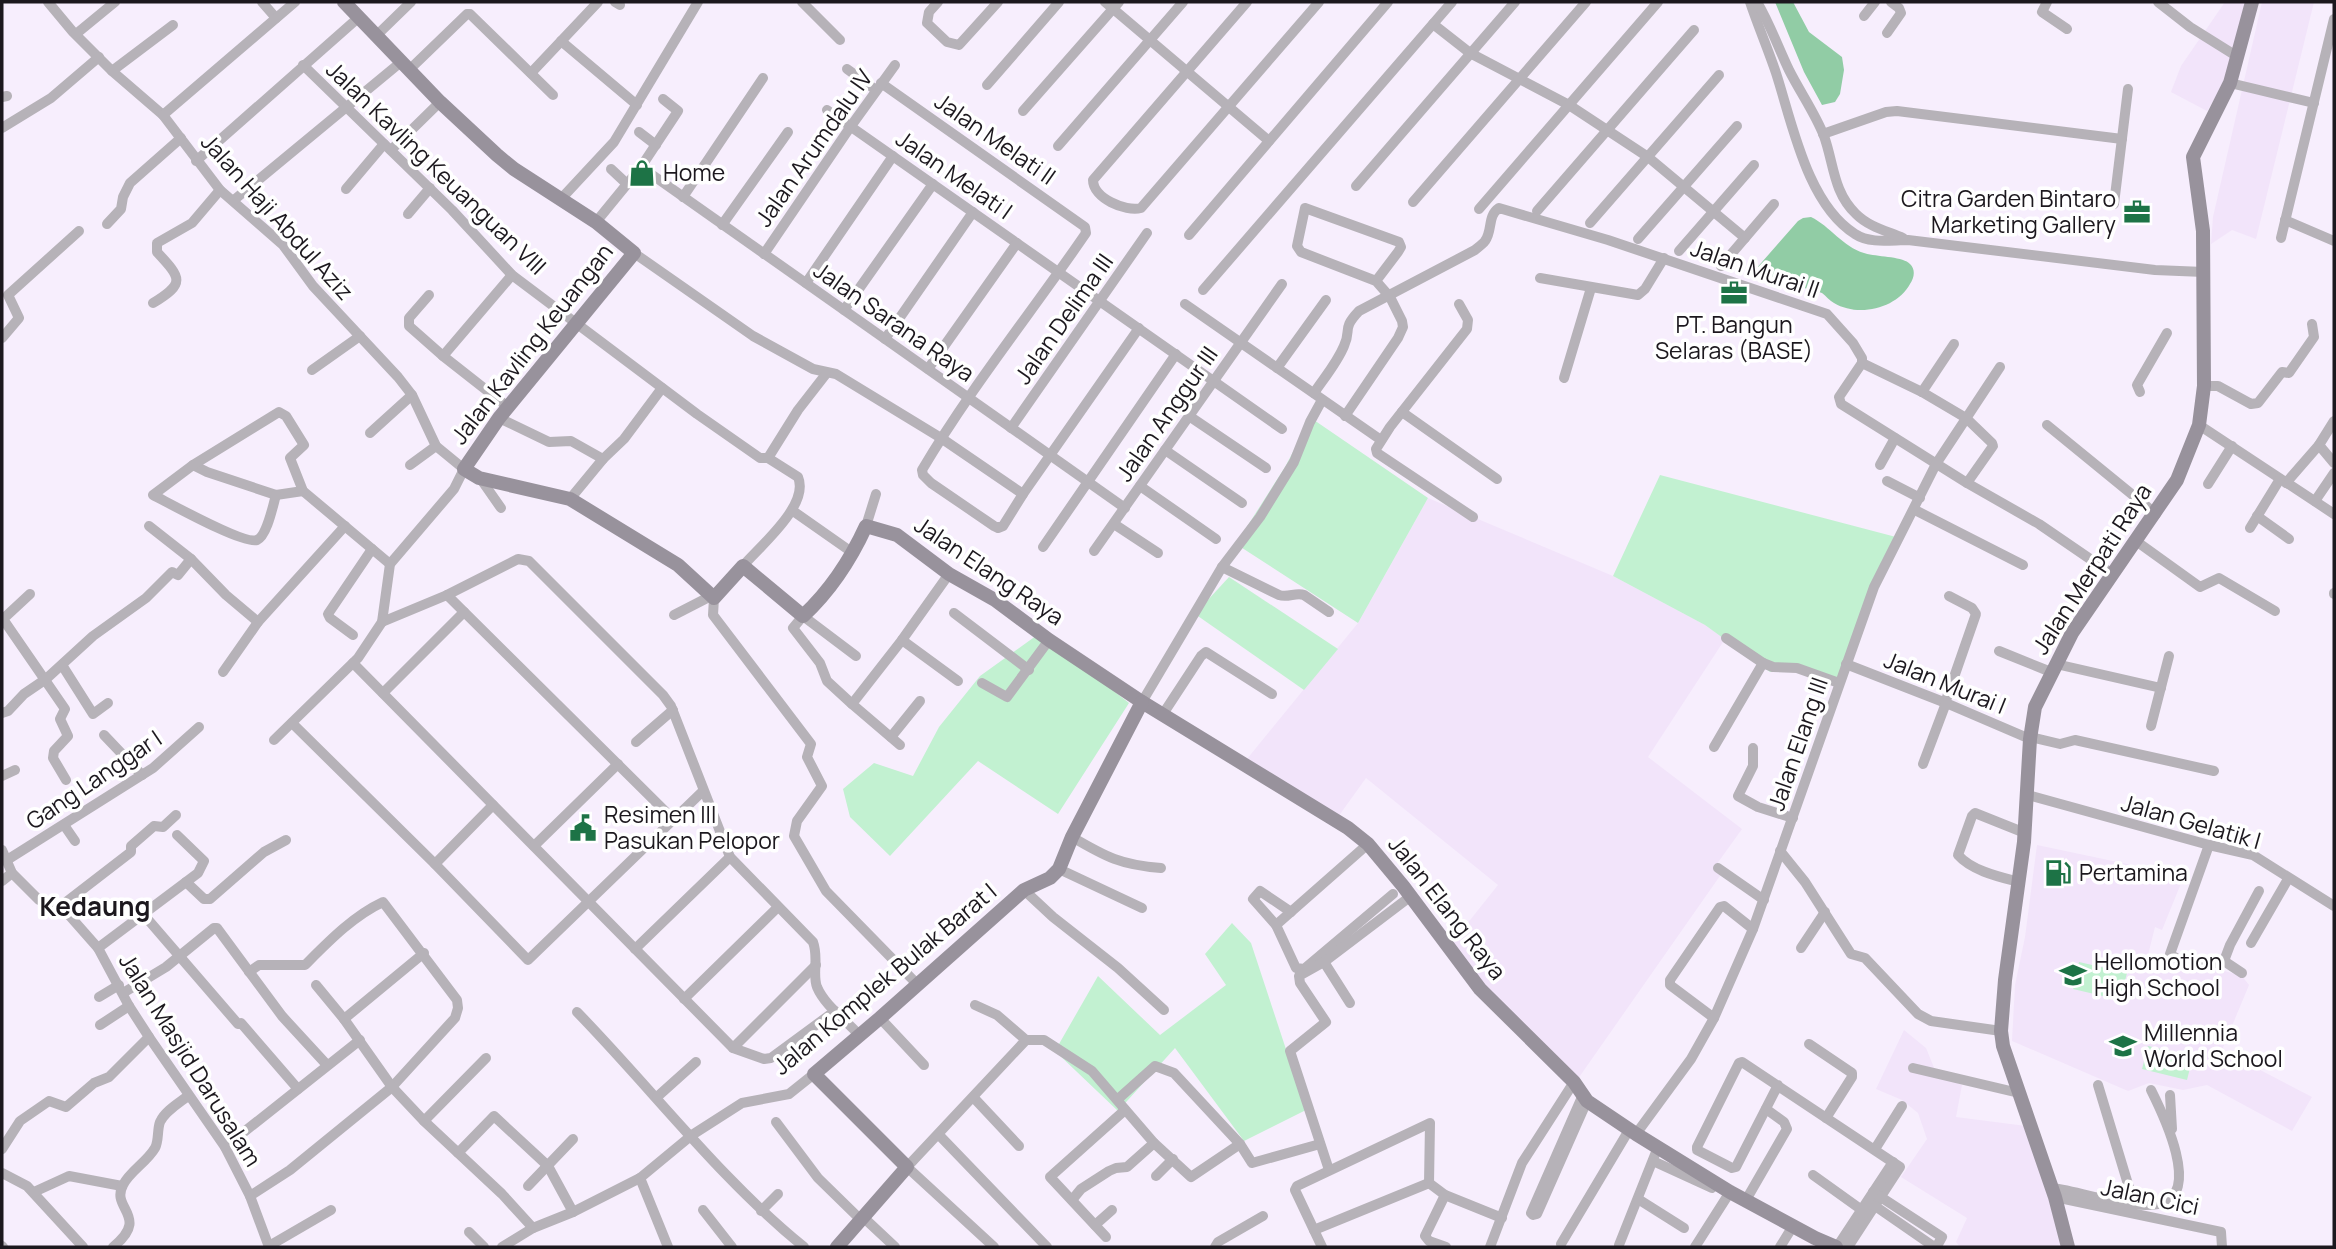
<svg xmlns="http://www.w3.org/2000/svg" width="2336" height="1249" font-family="Manrope,sans-serif">
<rect width="100%" height="100%" fill="#f7eefd"/>
<g fill="#f2e4fa">
<polygon points="2225,2 2247,2 2227,78 2207,111 2171,92 2181,66"/>
<polygon points="2262,2 2314,2 2256,239 2232,230 2211,244 2213,217"/>
<polygon points="1428,498 1613,576 1705,625 1725,639 1648,757 1742,829 1714,868 1722,873 1575,1083 1447,949 1498,885 1366,778 1338,817 1247,759 1358,623"/>
<polygon points="2037,845 2184,876 2162,930 2155,927 2144,971 2214,968 2242,976 2249,985 2222,1050 2312,1097 2292,1131 2207,1085 2183,1090 2149,1083 2128,1091 2012,1041 2015,985 2025,937"/>
<polygon points="1904,1030 1926,1048 1937,1075 1962,1085 1956,1117 2026,1126 2045,1180 2062,1247 1960,1247 1956,1242 1967,1218 1901,1177 1927,1139 1918,1113 1902,1100 1876,1089"/>
</g>
<g fill="#c2f1d1">
<polygon points="1311,418 1428,498 1358,623 1236,544 1285,467"/>
<polygon points="1660,475 1896,537 1838,681 1805,672 1770,672 1705,625 1613,576"/>
<polygon points="1229,577 1338,649 1304,690 1195,614"/>
<polygon points="1040,633 1129,703 1058,814 978,761 890,856 850,817 843,789 874,763 913,776 939,727 980,676"/>
<polygon points="1232,923 1251,943 1306,1110 1244,1141 1175,1048 1118,1111 1055,1051 1098,976 1160,1035 1226,985 1205,954"/>
<polygon points="2079,962 2127,973 2120,1000 2073,989"/>
<polygon points="2148,1046 2193,1056 2187,1080 2142,1069"/>
</g>
<g fill="#91cca5">
<polygon points="1775,2 1793,2 1809,32 1842,57 1844,70 1840,94 1835,102 1822,105 1804,72"/>
<path d="M1811,217C1830,226 1843,247 1864,253C1875,257 1903,256 1910,264C1916,270 1914,278 1910,284C1897,308 1859,318 1834,303C1830,301 1826,296 1822,293C1814,290 1804,288 1796,286C1782,282 1769,276 1755,270L1798,221L1803,218Z"/>
</g>
<g fill="none" stroke-linecap="round" stroke-linejoin="round">
<g stroke="#b6b2b8" stroke-width="10">
<polyline points="48,2 73,32 112,71 163,115 220,190 283,245 313,286 398,377 412,395 436,446 464,469 454,489 390,564 382,622 358,658 274,740"/>
<polyline points="262,2 276,18"/>
<polyline points="615,2 620,5"/>
<polyline points="802,2 840,40"/>
<polyline points="938,2 929,12 927,23 947,42 959,45 998,2"/>
<polyline points="1105,2 1269,141"/>
<path d="M1247,2L1093,180C1093,198 1125,212 1141,208L1319,2"/>
<path d="M1750,2C1758,26 1768,49 1776,73C1792,122 1807,204 1855,234C1870,244 1891,240 1908,240L2155,270L2204,272"/>
<path d="M1757,2C1770,24 1778,47 1789,70C1800,92 1815,113 1824,136C1834,164 1833,192 1856,214C1869,227 1887,231 1903,238"/>
<polyline points="2047,2 2042,12 2067,29"/>
<polyline points="2158,2 2190,27 2238,57"/>
<polyline points="1864,16 1875,2"/>
<polyline points="1433,24 1470,53 1569,105 1648,157 1745,238"/>
<polyline points="1887,33 1901,13 1899,8 1891,2"/>
<polyline points="76,34 115,2"/>
<polyline points="376,36 411,2"/>
<polyline points="561,41 637,105"/>
<path d="M303,65L452,210L512,275L697,414L760,458H768L798,477C810,505 760,546 743,566"/>
<polyline points="847,69 876,90"/>
<polyline points="409,70 467,14 470,14 553,95"/>
<polyline points="112,71 173,25"/>
<polyline points="531,73 598,2"/>
<path d="M881,83L1085,227L1086,233C1032,312 971,387 922,470L923,475L931,483L994,526L998,528L1003,526L1023,494L1139,328"/>
<polyline points="2230,83 2314,103"/>
<polyline points="987,85 1059,2"/>
<polyline points="2,97 7,96"/>
<polyline points="827,110 1282,429"/>
<polyline points="1023,111 1119,2"/>
<polyline points="163,115 295,2"/>
<polyline points="2,128 51,98 99,57"/>
<polyline points="639,132 656,145"/>
<polyline points="1823,134 1886,112 1897,111 2122,139"/>
<polyline points="1058,146 1183,2"/>
<polyline points="391,150 440,102"/>
<polyline points="196,161 358,18"/>
<polyline points="641,167 1125,508"/>
<polyline points="611,169 627,184"/>
<polyline points="1356,186 1515,2"/>
<polyline points="346,189 384,144"/>
<polyline points="683,197 763,78"/>
<polyline points="234,200 401,62"/>
<polyline points="560,200 614,142 698,2"/>
<polyline points="1413,202 1586,2"/>
<polyline points="2114,204 2128,89"/>
<polyline points="1479,209 1658,2"/>
<polyline points="1537,211 1694,30"/>
<polyline points="408,214 430,188"/>
<polyline points="2285,220 2334,241"/>
<polyline points="596,222 641,167 678,111 663,99"/>
<polyline points="1590,223 1719,75"/>
<polyline points="107,224 121,209 123,197 130,183 181,138"/>
<polyline points="722,225 788,132"/>
<polyline points="1189,235 1388,2"/>
<polyline points="2281,238 2334,19"/>
<polyline points="1638,239 1737,126"/>
<polyline points="1679,251 1754,165"/>
<polyline points="634,253 753,336 813,369 836,374 941,438 1023,494"/>
<polyline points="764,254 851,126 895,65"/>
<polyline points="1721,266 1774,204"/>
<polyline points="1540,278 1638,295 1645,289 1664,258"/>
<polyline points="806,283 893,156"/>
<polyline points="1203,290 1452,2"/>
<polyline points="429,295 409,318 409,326 443,356 508,407"/>
<path d="M153,303C186,283 181,278 157,252V243L192,223L220,190"/>
<polyline points="1185,304 1381,440"/>
<polyline points="1459,304 1468,320 1467,329 1390,427 1376,449 1377,453 1473,517"/>
<polyline points="844,310 933,184"/>
<polyline points="2,338 19,318 8,295 79,231"/>
<polyline points="885,339 973,212"/>
<polyline points="443,356 512,275"/>
<polyline points="1862,363 1922,392 1966,418 1992,443 1993,446 1967,483"/>
<polyline points="1277,368 1326,300"/>
<polyline points="928,369 1017,243"/>
<polyline points="312,370 360,336"/>
<polyline points="1564,378 1591,288"/>
<polyline points="2204,386 2218,386 2251,404 2258,403 2282,372 2289,373 2314,337 2312,324"/>
<polyline points="1922,392 1954,344"/>
<polyline points="2140,392 2137,385 2167,333"/>
<path d="M1314,393C1324,378 1337,363 1344,346C1352,329 1341,330 1359,311L1475,250C1476,249 1485,242 1485,241C1493,230 1487,216 1499,208L1608,240L1827,314L1853,343L1862,358V363L1839,397L1841,404L1967,483L2039,524L2112,574"/>
<polyline points="1402,412 1497,479"/>
<polyline points="1189,416 1266,468"/>
<polyline points="1345,416 1398,338 1403,327 1402,321 1390,297 1376,281 1301,252 1297,246 1305,208 1399,242 1401,247 1398,252 1376,281"/>
<polyline points="499,418 549,442 571,441 603,459"/>
<polyline points="2334,421 2319,445 2334,463"/>
<polyline points="2047,425 2156,514"/>
<polyline points="2199,425 2334,514"/>
<polyline points="1011,428 1147,233"/>
<polyline points="370,433 412,395"/>
<polyline points="1165,450 1242,503"/>
<polyline points="768,458 798,410 826,374"/>
<polyline points="193,465 207,472 276,495 303,491"/>
<polyline points="410,465 436,446"/>
<polyline points="1880,465 1895,438"/>
<polyline points="480,478 501,508"/>
<polyline points="1887,481 1920,498"/>
<polyline points="2286,483 2319,445"/>
<polyline points="2208,484 2232,446"/>
<polyline points="1140,486 1216,539"/>
<path d="M276,495C273,505 267,536 257,540C244,545 169,503 153,495L193,465L279,412L286,416L304,445L290,458L303,491L390,564"/>
<polyline points="570,499 603,459 624,439 662,388"/>
<polyline points="2315,501 2334,473"/>
<polyline points="1915,510 2023,565"/>
<polyline points="793,511 853,553"/>
<polyline points="2257,516 2289,539"/>
<polyline points="1114,524 1158,553"/>
<polyline points="149,526 191,559 226,595 258,622"/>
<polyline points="866,526 876,494"/>
<polyline points="2250,528 2280,479"/>
<polyline points="2136,541 2200,587 2219,578 2275,611"/>
<polyline points="1043,547 1176,354"/>
<polyline points="1094,551 1282,284"/>
<path d="M1222,567L1279,595C1288,598 1296,592 1304,595L1329,612"/>
<polyline points="30,594 3,619 65,709 60,719 68,736 54,751 53,758 66,780"/>
<polyline points="2334,594 2334,593"/>
<polyline points="447,595 673,819"/>
<polyline points="714,598 713,615 811,744 807,757 822,786 797,821 794,836 826,891 917,984"/>
<polyline points="954,613 1029,670"/>
<polyline points="674,615 711,596"/>
<path d="M382,622L447,595L518,559L529,561L663,695L671,706L730,857L813,942C819,958 812,974 817,987C825,1006 846,1020 859,1035"/>
<polyline points="353,635 330,618 328,614 372,549"/>
<polyline points="1726,638 1763,663"/>
<polyline points="902,640 958,681"/>
<polyline points="1999,651 2051,672"/>
<polyline points="353,663 733,1048 764,1059 771,1058 835,1011"/>
<polyline points="1846,664 1946,703 2030,739"/>
<polyline points="2056,664 2161,688"/>
<polyline points="62,665 93,714 108,703"/>
<polyline points="223,672 258,622 345,526"/>
<polyline points="982,683 1007,697 1049,640"/>
<polyline points="383,693 464,612"/>
<polyline points="1142,702 1222,567 1260,517 1294,462 1310,422 1322,400"/>
<polyline points="1945,703 1976,614 1972,608 1949,596"/>
<polyline points="852,704 827,681 820,663 793,628 803,616 856,656"/>
<polyline points="2,713 8,711 24,694 46,679 93,636 146,598 172,572 178,575 191,559"/>
<polyline points="1163,714 1201,656 1206,652 1272,694"/>
<polyline points="292,723 435,864 528,960 703,791"/>
<polyline points="2151,726 2169,656"/>
<polyline points="104,735 142,775"/>
<polyline points="891,737 920,701"/>
<polyline points="2030,737 2060,744 2075,740 2214,771"/>
<polyline points="636,742 673,710"/>
<polyline points="900,745 852,704 902,640 949,574"/>
<polyline points="1714,747 1763,663 1773,667 1797,668 1839,683"/>
<polyline points="1753,748 1753,766 1738,796 1758,807 1793,818"/>
<polyline points="1923,764 1946,703"/>
<polyline points="2,776 15,770"/>
<polyline points="2028,795 2209,845 2253,855 2334,906"/>
<polyline points="64,825 75,841"/>
<path d="M1072,837C1106,857 1121,865 1161,868"/>
<polyline points="1368,844 1276,925 1296,968 1304,969 1393,894"/>
<path d="M2209,845L2170,954C2191,969 2200,966 2224,961L2242,973"/>
<polyline points="534,846 618,764"/>
<polyline points="2,850 12,873 39,900 61,906 98,948 129,1006 149,1037 225,1147 250,1196 269,1247"/>
<polyline points="1780,851 1805,882 1851,954 1865,958 1918,1014 1931,1021 2001,1031"/>
<polyline points="7,860 153,768 199,727"/>
<polyline points="435,864 493,805"/>
<polyline points="1718,868 1764,900"/>
<polyline points="1059,869 1142,908"/>
<polyline points="2,881 12,873"/>
<polyline points="186,882 204,899 210,899 264,852 286,840"/>
<path d="M2019,882C2000,877 1972,871 1958,855L1972,816L1975,813L2025,833"/>
<polyline points="1024,890 1053,917 1118,968 1164,1010"/>
<polyline points="61,906 131,852 131,846 154,826 163,827 176,815"/>
<polyline points="144,915 238,1024 241,1023 298,1089"/>
<polyline points="1276,925 1253,899 1260,891 1291,912"/>
<polyline points="2251,943 2288,879"/>
<polyline points="98,948 198,873 204,861 177,835"/>
<polyline points="1801,948 1825,912"/>
<polyline points="635,949 730,857"/>
<polyline points="2224,961 2230,945 2259,891"/>
<polyline points="1324,962 1350,1003"/>
<path d="M249,972L259,965H305C328,942 353,916 383,902L457,1000L458,1008L455,1018L392,1087L290,1170L250,1196"/>
<polyline points="316,985 344,1019 392,1087 424,1121 502,1194 533,1228"/>
<polyline points="123,993 166,967 214,928 217,928 282,1016 327,1065"/>
<polyline points="99,997 119,985"/>
<polyline points="684,999 778,907"/>
<polyline points="975,1005 997,1015 1026,1040 1044,1040 1092,1071 1154,1143 1191,1177 1240,1144"/>
<path d="M577,1012C653,1090 720,1179 804,1247"/>
<polyline points="880,1018 924,1065"/>
<polyline points="1714,1018 1670,985 1670,980 1720,907 1724,906 1753,929"/>
<polyline points="344,1019 424,953"/>
<polyline points="100,1025 129,1006"/>
<polyline points="1809,1044 1852,1073 1852,1077 1826,1118"/>
<polyline points="733,1048 816,965"/>
<polyline points="1913,1068 2019,1093"/>
<polyline points="1778,1085 1736,1167 1732,1168 1697,1150 1697,1147 1739,1063 1742,1062 1900,1167 1848,1247"/>
<polyline points="2098,1085 2134,1204"/>
<polyline points="2170,1095 2172,1129"/>
<polyline points="657,1097 696,1062"/>
<polyline points="1582,1097 1531,1213 1533,1215 1537,1214 1587,1101"/>
<polyline points="974,1098 1019,1146"/>
<polyline points="1118,1099 1155,1066 1174,1073 1240,1144 1252,1163 1320,1144"/>
<polyline points="424,1121 486,1058"/>
<polyline points="776,1122 818,1178 861,1220"/>
<polyline points="1636,1134 1691,1059 1714,1018 1753,929 1874,587 1936,464 2000,367"/>
<polyline points="939,1135 1047,1247"/>
<polyline points="225,1147 360,1040"/>
<polyline points="2,1149 20,1121 49,1101 66,1107 94,1083 109,1077 149,1037"/>
<polyline points="1875,1149 1902,1106"/>
<polyline points="458,1153 494,1116 548,1166 573,1212"/>
<polyline points="1653,1161 1712,1188"/>
<polyline points="1329,1170 1290,1051 1326,1022 1300,983 1299,976 1324,962 1411,896"/>
<polyline points="2,1173 27,1186 83,1247"/>
<polyline points="1813,1175 1866,1213"/>
<polyline points="1156,1176 1173,1159"/>
<polyline points="640,1178 668,1247"/>
<polyline points="1429,1183 1445,1195 1502,1218"/>
<polyline points="528,1186 573,1139"/>
<path d="M2052,1188C2084,1192 2126,1209 2158,1204C2204,1197 2162,1112 2151,1090"/>
<polyline points="34,1192 69,1176 122,1186"/>
<polyline points="1873,1192 1942,1237 1937,1246 1933,1246 1875,1206"/>
<polyline points="1445,1195 1425,1236 1429,1241 1446,1247"/>
<polyline points="2055,1197 2221,1232 2222,1247"/>
<polyline points="1638,1199 1684,1228"/>
<polyline points="1072,1200 1081,1189 1109,1171 1116,1168 1127,1167 1154,1143"/>
<polyline points="1746,1200 1787,1129 1784,1122 1766,1109"/>
<polyline points="703,1210 732,1247"/>
<polyline points="761,1211 778,1194"/>
<polyline points="863,1217 895,1247"/>
<polyline points="1095,1225 1112,1210"/>
<polyline points="1314,1230 1429,1183"/>
<polyline points="469,1232 484,1247"/>
<polyline points="1106,1237 1050,1177 1125,1110"/>
<polyline points="1561,1244 1629,1130"/>
<polyline points="1619,1245 1658,1147"/>
<polyline points="2,1246 3,1247"/>
<polyline points="269,1246 331,1210"/>
<path d="M113,1247C151,1216 110,1209 123,1185C130,1171 147,1162 155,1148C159,1141 157,1130 160,1122C165,1111 179,1103 188,1096"/>
<polyline points="502,1247 533,1228 573,1212 640,1178 692,1135 742,1103 789,1094 814,1074"/>
<polyline points="994,1247 907,1167 1026,1040"/>
<polyline points="1215,1247 1218,1242 1263,1216"/>
<polyline points="1322,1247 1295,1190 1297,1186 1430,1123 1429,1183"/>
<polyline points="1490,1247 1522,1163 1574,1082"/>
<polyline points="1695,1247 1730,1192"/>
<polyline points="1780,1247 1793,1226"/>
<polyline points="1837,1247 1893,1162"/>
</g>
<g stroke="#98929c" stroke-width="14">
<path d="M344,2L440,102L497,155L514,169L596,222L634,253L499,418L464,469L479,478L570,499L678,565L714,598L743,566L803,616C831,590 850,561 866,526L897,535L949,574L995,600L1049,640L1142,702L1348,828L1368,844L1403,886L1480,989L1574,1082L1587,1101L1636,1134L1730,1192L1815,1238L1836,1247"/>
<polyline points="837,1247 907,1167 814,1074 880,1018 1024,890 1050,878 1059,869 1072,837 1142,702"/>
<polyline points="2068,1247 2055,1197 2003,1046 2001,1031 2005,980 2024,842 2030,739 2035,707 2072,633 2177,480 2199,425 2204,386 2203,231 2193,157 2230,83 2252,2"/>
</g>
</g>
<defs>
<symbol id="shop-bare" viewBox="-9 -9 18 18"><path d="M-5-2.5h2.3a2.7 3.5 0 0 1 5.4 0H5L5.5 6h-11ZM-1.5-2.5h3a1.5 2.3 0 0 0-3 0Z" fill="#1d7346" stroke="#fff" stroke-width="2.5" paint-order="stroke"/></symbol>
<symbol id="office-bare" viewBox="-9 -9 18 18"><path d="M-6-3h4V-5.5h4V-3h4V5H-6ZM-1-4.5V-3h2v-1.5ZM-6 0V1H6V0Z" fill="#1d7346" stroke="#fff" stroke-width="2.5" paint-order="stroke"/></symbol>
<symbol id="civic-bare" viewBox="-9 -9 18 18"><path d="M-.6-6.5H3V-4.5H.6V-3L4-1V1h2V6H-6V1h2V-1L-.6-3ZM-1.2 2.5V6h2.4V2.5Z" fill="#1d7346" stroke="#fff" stroke-width="2.5" paint-order="stroke"/></symbol>
<symbol id="fuel-bare" viewBox="-9 -9 18 18"><path d="M-5.5-6h7V0h2V4h1.3V-2.5L3-4.5l.8-.8L6-3V5H2.5V1h-1V6h-7ZM-4.2-4.7v3.2H.2V-4.7Z" fill="#1d7346" stroke="#fff" stroke-width="2.5" paint-order="stroke"/></symbol>
<symbol id="school-bare" viewBox="-9 -9 18 18"><path d="M0-5L7-2L0 1L-7-2ZM-4 1L0 2.5L4 1V4Q0 6-4 4Z" fill="#1d7346" stroke="#fff" stroke-width="2.5" paint-order="stroke"/></symbol>
</defs>
<g fill-rule="evenodd">
<use href="#shop-bare" x="623" y="154" width="38" height="38"/>
<use href="#office-bare" x="2118" y="193" width="38" height="38"/>
<use href="#office-bare" x="1715" y="274" width="38" height="38"/>
<use href="#civic-bare" x="564" y="809" width="38" height="38"/>
<use href="#fuel-bare" x="2039" y="854" width="38" height="38"/>
<use href="#school-bare" x="2054" y="956" width="38" height="38"/>
<use href="#school-bare" x="2104" y="1027" width="38" height="38"/>
</g>
<g text-anchor="middle" stroke-width="7" stroke-linejoin="round" paint-order="stroke">
<g font-size="23" fill="#1c181e" stroke="#fff">
<text transform="translate(995 139) rotate(35)" y="8">Jalan Melati II</text>
<text transform="translate(814 148) rotate(-55)" y="8">Jalan Arumdalu IV</text>
<text transform="translate(436 168) rotate(44)" y="8">Jalan Kavling Keuanguan VIII</text>
<text transform="translate(954 175) rotate(35)" y="8">Jalan Melati I</text>
<text transform="translate(277 217) rotate(48)" y="8">Jalan Haji Abdul Aziz</text>
<text transform="translate(1755 269) rotate(19)" y="8">Jalan Murai II</text>
<text transform="translate(1064 319) rotate(-55)" y="8">Jalan Delima III</text>
<text transform="translate(894 322) rotate(35)" y="8">Jalan Sarana Raya</text>
<text transform="translate(532 344) rotate(-52)" y="8">Jalan Kavling Keuangan</text>
<text transform="translate(1167 414) rotate(-55)" y="8">Jalan Anggur III</text>
<text transform="translate(2092 569) rotate(-57)" y="8">Jalan Merpati Raya</text>
<text transform="translate(989 571) rotate(34)" y="8">Jalan Elang Raya</text>
<text transform="translate(1945 683) rotate(22)" y="8">Jalan Murai I</text>
<text transform="translate(1798 744) rotate(-71)" y="8">Jalan Elang III</text>
<text transform="translate(94 780) rotate(-34)" y="8">Gang Langgar I</text>
<text transform="translate(2191 822) rotate(16)" y="8">Jalan Gelatik I</text>
<text transform="translate(1447 908) rotate(52)" y="8">Jalan Elang Raya</text>
<text transform="translate(885 979) rotate(-40)" y="8">Jalan Komplek Bulak Barat I</text>
<text transform="translate(190 1060) rotate(58)" y="8">Jalan Masjid Darusalam</text>
<text transform="translate(2150 1197) rotate(12)" y="8">Jalan Cici</text>
</g>
<g font-size="23" fill="#1c181e" stroke="#fff" text-anchor="start">
<text x="663" y="181">Home</text>
<text x="2116" y="207" text-anchor="end">Citra Garden Bintaro<tspan x="2116" dy="26">Marketing Gallery</tspan></text>
<text x="1734" y="333" text-anchor="middle">PT. Bangun<tspan x="1734" dy="26">Selaras (BASE)</tspan></text>
<text x="604" y="823">Resimen III<tspan x="604" dy="26">Pasukan Pelopor</tspan></text>
<text x="2079" y="881">Pertamina</text>
<text x="2094" y="970">Hellomotion<tspan x="2094" dy="26">High School</tspan></text>
<text x="2144" y="1041">Millennia<tspan x="2144" dy="26">World School</tspan></text>
</g>
<g font-size="26" font-weight="bold" fill="#1c181e" stroke="#fff">
<text x="95" y="916">Kedaung</text>
</g>
</g>
<rect width="2336" height="1249" fill="none" stroke="#1c181e" stroke-width="7"/>
</svg>
